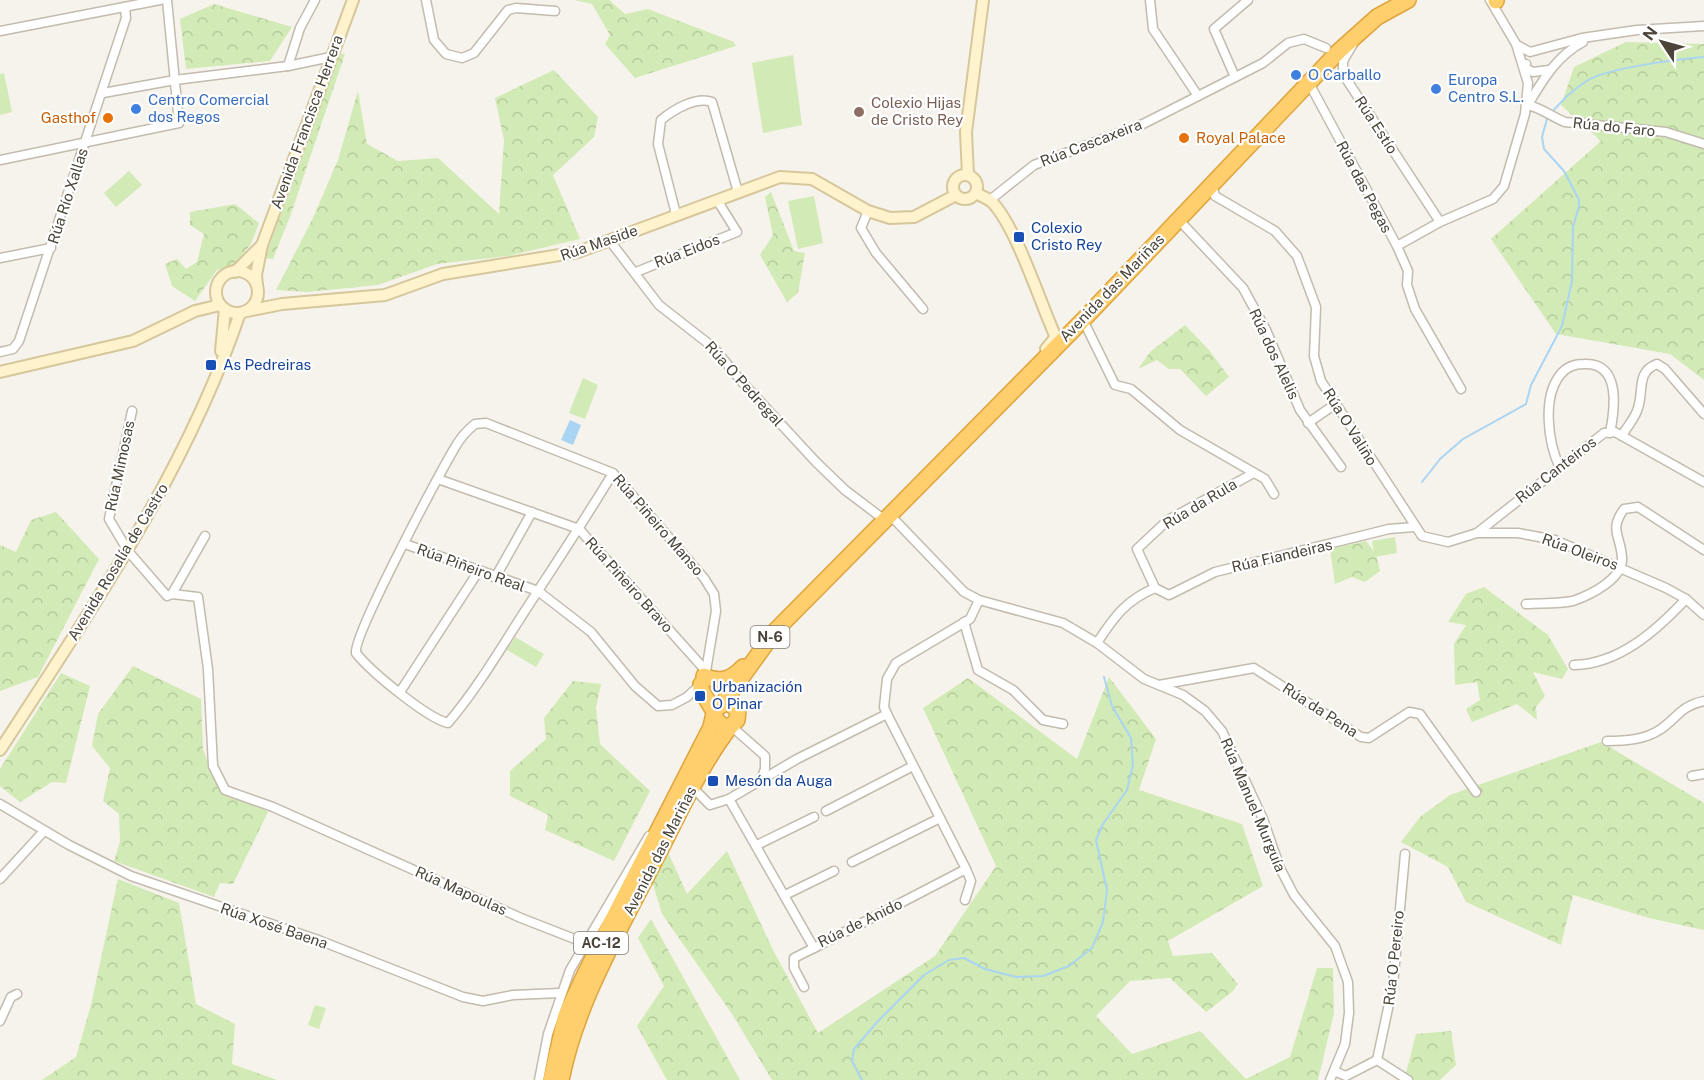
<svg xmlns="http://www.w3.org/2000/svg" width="1704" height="1080" font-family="'Public Sans',sans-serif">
<defs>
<pattern id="forest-crowns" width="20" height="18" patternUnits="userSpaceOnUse" patternTransform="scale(1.5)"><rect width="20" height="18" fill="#d2eab5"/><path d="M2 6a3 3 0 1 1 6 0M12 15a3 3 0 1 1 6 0" fill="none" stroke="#b6ca9c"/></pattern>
</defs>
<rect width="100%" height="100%" fill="#f6f3ec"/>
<g fill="#d2eab5">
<polygon points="793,55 802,125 763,133 752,63"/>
<polygon points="4,73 12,112 0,115 0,74"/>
<polygon points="129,171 142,185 116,207 104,193"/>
<polygon points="814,196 823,243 798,249 788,201"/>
<polygon points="583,378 598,385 585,419 569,413"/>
<polygon points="1395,537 1397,553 1375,557 1372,541"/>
<polygon points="515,637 544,654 536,667 507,650"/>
<polygon points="315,1005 326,1008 319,1029 308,1025"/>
</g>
<g fill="url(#forest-crowns)">
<polygon points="574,0 609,0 625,14 648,9 734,42 736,46 635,78 605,44 610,35 592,4"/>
<polygon points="214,4 292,27 270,61 186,69 180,19"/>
<polygon points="1626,42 1704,44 1704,380 1670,354 1556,334 1491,239 1601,141 1561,105 1574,67"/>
<polygon points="338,53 345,54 291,214 273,259 265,258"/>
<polygon points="554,70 598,117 594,137 553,175 580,239 508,256 437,264 378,285 308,292 276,290 312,220 338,160 358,91 367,144 398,161 438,158 499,214 504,140 495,98"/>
<polygon points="771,192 794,251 805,253 798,293 787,302 760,255 773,235 765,197"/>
<polygon points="235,204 259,223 251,244 234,265 217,270 195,301 172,286 165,264 177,259 186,269 197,262 204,234 190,225 190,212"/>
<polygon points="1185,325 1209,350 1229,377 1206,396 1180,369 1169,369 1157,360 1138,369 1150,352"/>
<polygon points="56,512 99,559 38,677 0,691 0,545 16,552 31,520"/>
<polygon points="1366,541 1376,554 1380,571 1365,582 1352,577 1335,584 1330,549"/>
<polygon points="1484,587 1548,635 1568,669 1562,679 1533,672 1545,696 1536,707 1537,720 1517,704 1472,722 1466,709 1480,700 1477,682 1455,685 1454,644 1466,625 1448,622 1466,594"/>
<polygon points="133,666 201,699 203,749 215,782 268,812 233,884 220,883 214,897 114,861 120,842 119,814 103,801 110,768 92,746 98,714"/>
<polygon points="61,673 90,686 66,783 52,782 20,802 0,786 0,769"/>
<polygon points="1109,677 1156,739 1139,790 1242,824 1263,886 1168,941 1173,956 1212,953 1238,984 1232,992 1206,1012 1170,978 1130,981 1096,1016 1132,1054 1200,1031 1246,1079 1290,1057 1317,968 1333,968 1334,1013 1318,1080 772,1080 732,1014 662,914 651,878 667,850 687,894 727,851 773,950 818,1033 935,956 996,866 923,708 968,678 1077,759"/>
<polygon points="573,681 601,684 596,708 600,744 650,791 614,861 545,830 548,815 510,796 510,771 546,739 544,718"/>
<polygon points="1601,742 1704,803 1704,930 1649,918 1573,895 1561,945 1466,902 1448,867 1401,842 1420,817 1450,795"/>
<polygon points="118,879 179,903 196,1004 235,1024 232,1064 277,1080 42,1080 76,1057 91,1005"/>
<polygon points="651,919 740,1080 667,1080 637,1026 664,986 638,938"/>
<polygon points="1451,1031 1456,1065 1440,1080 1414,1080 1406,1073 1416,1034"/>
</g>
<polygon fill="#a9d4f2" points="570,420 581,425 573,445 561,440"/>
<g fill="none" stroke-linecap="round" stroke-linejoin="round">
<g stroke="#a9d4f2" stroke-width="2">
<path d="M1551,113C1563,100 1574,88 1590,79C1611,68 1678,59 1704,57"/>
<polyline points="1422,482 1440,459 1463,439 1526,404 1531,385 1562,326 1572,281 1573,227 1579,206 1579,200 1564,171 1544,149 1542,137 1547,119"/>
<polyline points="862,1080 852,1061 854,1049 878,1021 924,975 949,960 964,958 985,969 1016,977 1043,976 1069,966 1092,948 1103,922 1107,890 1096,840 1103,824 1127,790 1133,765 1131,738 1112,706 1104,677"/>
</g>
<defs>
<g id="street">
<polyline points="426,0 434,40 446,54 462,58 474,53 508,10 516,8 555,11"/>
<polyline points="1150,0 1153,29 1198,96"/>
<polyline points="0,31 160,0"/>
<polyline points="1353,44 1343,61 1343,74 1440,222"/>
<polyline points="1517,45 1530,52 1582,38 1637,30 1704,26"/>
<polyline points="1526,64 1525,68 1533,72 1549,70"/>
<polyline points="288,66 300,28 315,0"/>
<polyline points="1235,77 1214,29 1248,0"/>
<polyline points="1309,83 1397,246 1440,222 1493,199 1504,186 1525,114 1528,83 1516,44 1490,0"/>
<polyline points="103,93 175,80 288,66 331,57"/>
<path d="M1529,103C1544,78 1557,56 1583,42"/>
<path d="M1527,105C1540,107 1552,117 1565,122L1666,132L1704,144"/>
<polyline points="0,160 179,123 167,0"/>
<polyline points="1212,184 1215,196 1275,231 1297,256 1316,307 1314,356 1321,381 1422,536 1448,542 1477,533 1518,533 1555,540 1666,588 1686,599 1704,615"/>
<polyline points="990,200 1034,165 1143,124 1263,63 1288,43 1304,39 1326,48"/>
<polyline points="868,211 861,228 876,253 923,309"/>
<path d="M676,214L658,144L661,120C673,110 696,96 712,102L738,192"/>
<polyline points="1178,219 1243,288 1266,330 1300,410 1341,467"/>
<polyline points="610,241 659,305 714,348 742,382 816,462 845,490 886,521"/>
<polyline points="1397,246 1408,271 1407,285 1415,309 1461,389"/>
<polyline points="0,258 51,248"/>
<polyline points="636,272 737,232 717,200"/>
<polyline points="1083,320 1115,385 1131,389 1180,430 1265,479 1274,494"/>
<polyline points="0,352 13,349 19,341 126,18 125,7"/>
<polyline points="132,411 109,519 128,551 167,596 172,594 198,597 208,669 213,766 225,790 273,807 521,918 585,943"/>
<polyline points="1308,423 1334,405"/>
<path d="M1622,436C1627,426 1635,419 1638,408C1644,390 1636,372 1657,364L1665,369L1704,414"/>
<path d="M1560,468C1548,443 1542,398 1560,375C1566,367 1575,364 1584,364C1621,362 1615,408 1610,433"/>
<polyline points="438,479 579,529 706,671"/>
<polyline points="891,516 964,592 979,600 1063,623 1097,643 1144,679 1183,695 1205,711 1222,731 1263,819 1280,868 1294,895 1335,946 1348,982 1349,1013 1345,1044 1330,1080"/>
<polyline points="1477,533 1604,433 1615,432 1704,482"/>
<path d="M405,544L538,591L591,632L635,686L658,706L672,705L687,697L701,684L706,671L716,611L714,594L704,578L613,473L486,423L475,424C466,431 459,440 454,449C439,475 353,635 356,653C371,672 427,718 448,723C476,690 498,653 521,617C552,569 584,521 613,473"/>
<polyline points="495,578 532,512"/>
<polyline points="1155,588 1169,595 1215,572 1389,529 1414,527"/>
<polyline points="1155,588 1137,549 1168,520 1252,474"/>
<polyline points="172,594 205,536"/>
<path d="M1526,604C1541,603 1558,604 1573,601C1590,595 1624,579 1622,557C1620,534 1609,530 1624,509L1638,507L1704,550"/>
<polyline points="964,622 978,670 1013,690 1043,720 1063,724"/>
<path d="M1097,643C1114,617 1126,600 1155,588"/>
<path d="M1574,665C1619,664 1656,631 1686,599"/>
<polyline points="1159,685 1254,668 1361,737 1369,738 1409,712 1420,714 1476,792"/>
<polyline points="400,692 478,572"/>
<polygon points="887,714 966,869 814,948 729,799 797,759"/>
<polyline points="887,714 884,707 887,679 896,663 970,619 979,600"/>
<polyline points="731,726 765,756 765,769 761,780"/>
<path d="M1607,741C1625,741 1645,740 1661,729C1679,716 1681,706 1704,701"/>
<polyline points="1692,776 1704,774"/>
<polyline points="698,793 710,805 729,799"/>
<polyline points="0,804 69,845 131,876 321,941 463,997 483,1001 513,995 560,993"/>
<polyline points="826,811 913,766"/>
<polyline points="757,845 814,817"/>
<polyline points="852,862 940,818"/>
<polyline points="0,879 44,831"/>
<polyline points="785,895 834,871"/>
<polyline points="965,900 971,881 966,869"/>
<polyline points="804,987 794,968 794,958 814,948"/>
<polyline points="0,1021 11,997 17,994"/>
<polyline points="1377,1060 1393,985 1405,854"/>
<polyline points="1334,1071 1346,1076 1377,1060 1408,1080"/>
<polyline points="539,1080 548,1034 570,970 649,836"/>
</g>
<g id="secondary">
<polyline points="968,175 966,132 983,0"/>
<circle cx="965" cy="187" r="12"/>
<path d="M976,193C981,196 987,198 992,202C1016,227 1039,299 1054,333L1055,338L1046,349"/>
<circle cx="237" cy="292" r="21"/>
<polyline points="235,272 262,245"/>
<polyline points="257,286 256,275 262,245 353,0"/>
<polyline points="247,311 282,304 385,295 443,274 578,252 780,177 812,179 868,211 890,218 914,217 956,195"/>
<polyline points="221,351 225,309"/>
<polyline points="0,372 133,341 195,311 220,305"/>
<path d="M0,750C91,610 186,472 240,313"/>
</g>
<g id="highway">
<polyline points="1496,1 1496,0"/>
<path d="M704,676C720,683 731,680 743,667"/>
<polyline points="701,684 701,690 715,713"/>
<polyline points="723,703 776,630 1083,320 1339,51 1377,17 1408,0"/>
<polyline points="551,1080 566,1015 586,972 711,727 715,709 727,702 738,710 737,720 731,726 722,726 715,718"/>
<path d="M561,1080C577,1000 620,930 656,858C679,814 700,766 730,727"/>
</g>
</defs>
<use href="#street" stroke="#c2bbae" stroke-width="11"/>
<use href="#secondary" stroke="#d6c79b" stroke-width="14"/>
<use href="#highway" stroke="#e0a43c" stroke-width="18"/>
<use href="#street" stroke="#fff" stroke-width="8"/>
<use href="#secondary" stroke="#fff3cd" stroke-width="10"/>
<use href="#highway" stroke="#ffcf6e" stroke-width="15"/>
</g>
<g fill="#3f7fe0" stroke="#fff" stroke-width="2">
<circle cx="1296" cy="75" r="6"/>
<circle cx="1436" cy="89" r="6"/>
<circle cx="136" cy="109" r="6"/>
</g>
<circle fill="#8d6e63" stroke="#fff" stroke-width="2" cx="859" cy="112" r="6"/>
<g fill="#e8710a" stroke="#fff" stroke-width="2">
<circle cx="108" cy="118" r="6"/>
<circle cx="1184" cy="138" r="6"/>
</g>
<g fill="#1a4fb4" stroke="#fff" stroke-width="2">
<rect x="1013" y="231" width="12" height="12" rx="3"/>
<rect x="205" y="359" width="12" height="12" rx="3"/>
<rect x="694" y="690" width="12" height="12" rx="3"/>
<rect x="707" y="775" width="12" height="12" rx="3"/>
</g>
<g text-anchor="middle" stroke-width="4.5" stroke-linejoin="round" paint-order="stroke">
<g fill="#fff" stroke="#817c74" stroke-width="1.5">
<rect x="750.5" y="626" width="39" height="22" rx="4.5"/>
<rect x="574" y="932" width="54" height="22" rx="4.5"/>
</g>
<g font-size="14" font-weight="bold" fill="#4b4439">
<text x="770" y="642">N-6</text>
<text x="601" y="948">AC-12</text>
</g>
<g font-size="15" fill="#366cbe" stroke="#fff" text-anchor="start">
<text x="1308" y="80">O Carballo</text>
<text x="1448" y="85">Europa<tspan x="1448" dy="17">Centro S.L.</tspan></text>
<text x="148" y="105">Centro Comercial<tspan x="148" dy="17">dos Regos</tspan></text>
</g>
<g font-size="15" fill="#785e54" stroke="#fff" text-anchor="start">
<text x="871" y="108">Colexio Hijas<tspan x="871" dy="17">de Cristo Rey</tspan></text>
</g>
<g font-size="15" fill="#c56008" stroke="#fff" text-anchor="end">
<text x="96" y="123">Gasthof</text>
<text x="1196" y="143" text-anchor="start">Royal Palace</text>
</g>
<g font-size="15" fill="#4b4439" stroke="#fff">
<text transform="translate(307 122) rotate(-70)" y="5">Avenida Francisca Herrera</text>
<text transform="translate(1376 125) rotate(57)" y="5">Rúa Estío</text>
<text transform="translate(1614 127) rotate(6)" y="5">Rúa do Faro</text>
<text transform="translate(1091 143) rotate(-21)" y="5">Rúa Cascaxeira</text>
<text transform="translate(1364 187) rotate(62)" y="5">Rúa das Pegas</text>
<text transform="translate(68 196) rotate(-72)" y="5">Rúa Río Xallas</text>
<text transform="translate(599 243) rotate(-19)" y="5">Rúa Maside</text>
<text transform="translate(687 251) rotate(-21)" y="5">Rúa Eidos</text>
<text transform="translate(1112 288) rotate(-46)" y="5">Avenida das Mariñas</text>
<text transform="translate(1274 354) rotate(65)" y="5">Rúa dos Alelis</text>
<text transform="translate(744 384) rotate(48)" y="5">Rúa O Pedregal</text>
<text transform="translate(1350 427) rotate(58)" y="5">Rúa O Valiño</text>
<text transform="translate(120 466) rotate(-78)" y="5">Rúa Mimosas</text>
<text transform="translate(1556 470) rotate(-38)" y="5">Rúa Canteiros</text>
<text transform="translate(1200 504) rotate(-31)" y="5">Rúa da Rula</text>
<text transform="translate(658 525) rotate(49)" y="5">Rúa Piñeiro Manso</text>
<text transform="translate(1580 552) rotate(20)" y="5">Rúa Oleiros</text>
<text transform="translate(1282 556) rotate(-13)" y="5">Rúa Fiandeiras</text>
<text transform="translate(118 562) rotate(-59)" y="5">Avenida Rosalía de Castro</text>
<text transform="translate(471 568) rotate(20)" y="5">Rúa Piñeiro Real</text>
<text transform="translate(629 585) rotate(48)" y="5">Rúa Piñeiro Bravo</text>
<text transform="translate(1320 710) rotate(33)" y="5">Rúa da Pena</text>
<text transform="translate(1253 805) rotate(67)" y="5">Rúa Manuel Murguía</text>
<text transform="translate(660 851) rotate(-63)" y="5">Avenida das Mariñas</text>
<text transform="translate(461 891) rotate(24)" y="5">Rúa Mapoulas</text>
<text transform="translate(860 923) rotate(-26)" y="5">Rúa de Anido</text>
<text transform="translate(274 926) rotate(19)" y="5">Rúa Xosé Baena</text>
<text transform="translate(1394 958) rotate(-84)" y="5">Rúa O Pereiro</text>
</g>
<g font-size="15" fill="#164399" stroke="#fff" text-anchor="start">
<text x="1031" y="233">Colexio<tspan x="1031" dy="17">Cristo Rey</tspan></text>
<text x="223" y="370">As Pedreiras</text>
<text x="712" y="692">Urbanización<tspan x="712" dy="17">O Pinar</tspan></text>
<text x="725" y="786">Mesón da Auga</text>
</g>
</g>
<g transform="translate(1662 42) rotate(306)" stroke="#ffffff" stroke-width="4.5" paint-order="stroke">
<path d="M0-4.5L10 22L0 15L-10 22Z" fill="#4b4439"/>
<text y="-9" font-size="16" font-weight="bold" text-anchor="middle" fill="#4b4439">N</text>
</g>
</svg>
